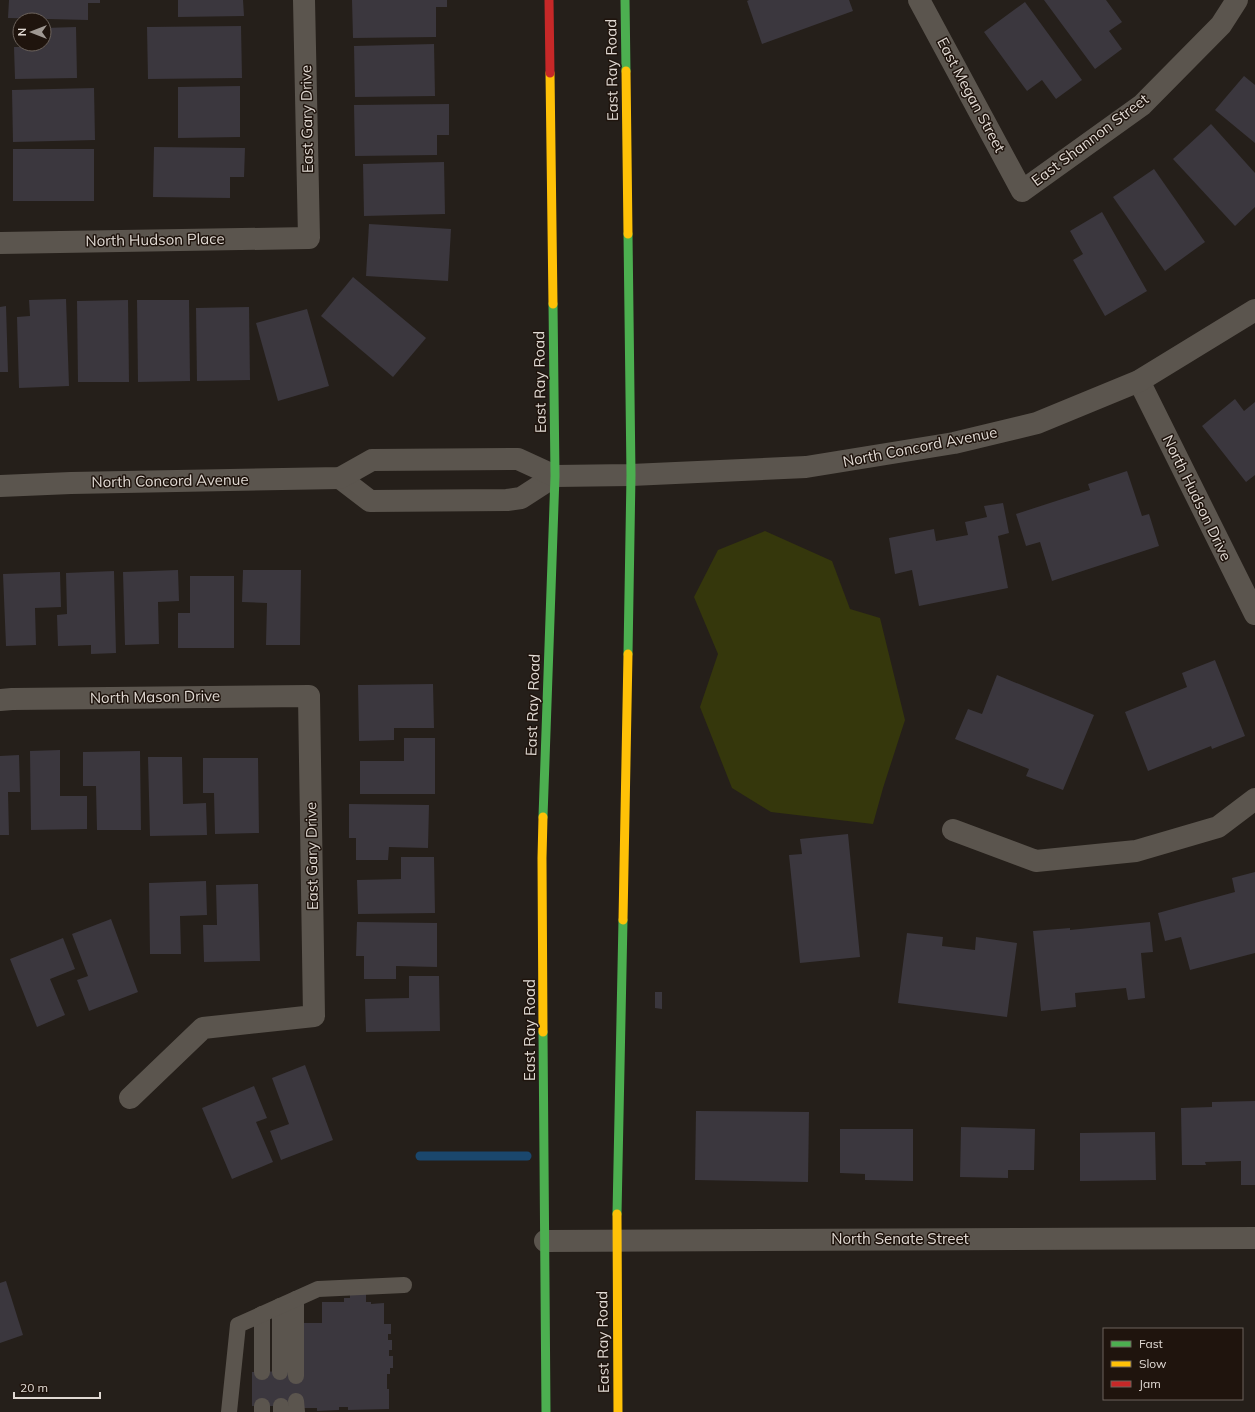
<svg xmlns="http://www.w3.org/2000/svg" width="1255" height="1412" font-family="Mulish,sans-serif">
<rect width="100%" height="100%" fill="#251f1a"/>
<polygon fill="#35370c" points="765,531 832,561 850,609 880,618 905,720 883,788 873,824 771,812 732,788 700,707 718,654 694,597 718,550"/>
<g fill="none" stroke-linecap="round" stroke-linejoin="round">
<polyline stroke="#1a476d" stroke-width="9" points="420,1156 527,1156"/>
</g>
<g fill="#3b373e">
<polygon points="9,0 100,0 100,3 88,3 88,20 8,18"/>
<polygon points="178,0 243,0 244,16 178,17"/>
<polygon points="352,0 447,0 447,7 436,7 436,37 353,38"/>
<polygon points="749,0 849,0 853,11 762,44 747,1"/>
<polygon points="1044,0 1106,0 1122,22 1109,31 1122,49 1095,69"/>
<polygon points="1025,2 1082,80 1056,99 1042,80 1027,91 984,32"/>
<polygon points="241,26 242,78 148,79 147,27"/>
<polygon points="76,27 77,78 15,79 14,47 20,47 20,44 44,44 44,28"/>
<polygon points="434,44 435,96 355,97 354,46"/>
<polygon points="1244,76 1255,85 1255,143 1215,110"/>
<polygon points="240,86 240,137 178,138 178,87"/>
<polygon points="94,88 95,140 13,142 12,90"/>
<polygon points="449,104 449,135 437,135 437,155 355,156 354,105"/>
<polygon points="1211,124 1255,173 1255,207 1235,226 1173,159"/>
<polygon points="154,147 245,148 244,177 230,177 230,198 153,197"/>
<rect x="13" y="149" width="81" height="52"/>
<polygon points="444,162 445,214 364,216 363,164"/>
<polygon points="1154,169 1205,242 1165,271 1113,197"/>
<polygon points="1102,212 1147,291 1105,316 1073,260 1083,254 1070,231"/>
<polygon points="369,224 451,229 448,281 366,276"/>
<polygon points="353,277 426,338 393,377 321,316"/>
<polygon points="66,299 69,386 19,388 17,317 30,316 29,300"/>
<polygon points="128,300 129,382 78,382 77,301"/>
<polygon points="137,300 189,300 190,381 138,382"/>
<polygon points="6,306 8,372 0,372 0,307"/>
<polygon points="249,307 250,380 197,381 196,308"/>
<polygon points="307,309 329,386 278,401 256,323"/>
<polygon points="1235,399 1244,411 1255,402 1255,475 1246,482 1202,426"/>
<polygon points="1127,471 1142,516 1149,514 1159,546 1052,581 1040,542 1026,546 1016,514 1090,490 1088,484"/>
<polygon points="1003,503 1009,533 998,536 1008,588 919,606 912,570 895,574 889,538 934,529 936,541 968,535 965,522 987,517 984,506"/>
<polygon points="178,570 179,601 158,602 159,644 125,645 123,572"/>
<polygon points="243,570 301,570 300,645 266,645 267,603 242,602"/>
<polygon points="114,571 116,653 91,654 91,645 58,646 57,615 67,614 66,573"/>
<polygon points="60,572 61,607 35,608 36,645 6,646 3,574"/>
<polygon points="190,576 234,576 234,648 178,648 178,613 190,613"/>
<polygon points="1215,660 1245,736 1212,749 1211,746 1148,771 1125,712 1187,687 1182,673"/>
<polygon points="997,675 1094,715 1063,790 1026,776 1029,769 955,739 968,709 982,714"/>
<polygon points="433,684 434,728 394,728 394,740 359,741 358,685"/>
<polygon points="404,738 435,738 435,794 360,794 360,761 404,761"/>
<polygon points="60,750 60,796 87,796 87,829 31,830 30,751"/>
<polygon points="140,751 141,830 97,830 96,786 83,786 83,752"/>
<polygon points="19,755 20,792 8,792 9,835 0,835 0,756"/>
<polygon points="148,757 182,757 183,804 206,803 207,835 150,836"/>
<polygon points="203,758 258,758 259,833 215,834 214,793 203,793"/>
<polygon points="349,804 429,805 428,848 389,847 388,860 356,860 356,838 349,838"/>
<polygon points="848,834 860,957 800,963 789,855 802,854 800,839"/>
<polygon points="401,857 434,857 435,913 358,914 357,880 401,879"/>
<polygon points="1255,872 1255,953 1190,970 1181,937 1165,941 1158,913 1235,892 1232,878"/>
<polygon points="206,881 207,915 180,916 181,954 150,954 149,883"/>
<polygon points="258,884 260,961 204,962 203,925 217,925 216,885"/>
<polygon points="111,919 138,992 89,1011 77,980 88,976 72,934"/>
<polygon points="357,922 437,923 437,967 396,966 396,979 364,979 364,956 356,956"/>
<polygon points="1150,922 1153,952 1141,953 1145,998 1128,1000 1126,988 1075,993 1076,1007 1041,1011 1033,931 1070,928 1070,930"/>
<polygon points="907,933 943,937 942,946 975,950 976,937 1017,943 1007,1017 898,1003"/>
<polygon points="63,938 75,969 50,979 65,1015 37,1027 10,959"/>
<polygon points="409,976 439,976 440,1031 366,1032 365,999 409,998"/>
<polygon points="655,992 662,992 662,1009 655,1008"/>
<polygon points="305,1065 333,1140 281,1160 270,1131 289,1124 272,1078"/>
<polygon points="254,1086 267,1118 256,1122 273,1162 232,1179 202,1108"/>
<polygon points="1255,1101 1255,1185 1241,1185 1241,1161 1205,1162 1206,1165 1182,1165 1181,1108 1212,1107 1212,1102"/>
<polygon points="696,1111 809,1112 808,1182 695,1180"/>
<polygon points="961,1127 1035,1129 1034,1170 1008,1170 1008,1178 960,1177"/>
<polygon points="840,1129 913,1129 913,1181 865,1180 865,1174 840,1173"/>
<polygon points="1155,1132 1156,1180 1080,1181 1080,1133"/>
<polygon points="6,1281 23,1335 0,1343 0,1283"/>
<polygon points="350,1294 366,1294 366,1302 371,1302 371,1304 384,1303 384,1324 391,1324 391,1334 388,1334 388,1340 392,1340 392,1350 389,1350 389,1356 393,1356 393,1368 390,1368 390,1374 387,1374 387,1389 389,1389 389,1409 348,1410 348,1407 339,1407 339,1410 317,1411 317,1408 304,1408 290,1406 252,1406 252,1372 290,1371 303,1323 322,1323 322,1302 344,1302 344,1298 350,1298"/>
</g>
<g fill="none" stroke-linecap="round" stroke-linejoin="round">
<g stroke="#5b554e" stroke-width="16">
<polyline points="280,1306 280,1372"/>
<polyline points="262,1314 262,1372"/>
<polyline points="296,1376 296,1299"/>
<polyline points="296,1401 297,1412"/>
<polyline points="262,1406 262,1412"/>
<polyline points="281,1406 281,1412"/>
<polyline points="229,1412 238,1325 318,1289 404,1285"/>
</g>
<g stroke="#5b554e" stroke-width="22">
<polyline points="919,0 1022,191 1142,105 1221,25 1237,0"/>
<polyline points="0,243 309,238 304,0"/>
<polyline points="1139,381 1255,614"/>
<polyline points="340,478 370,501 507,500 521,498 555,476"/>
<polyline points="0,486 71,483 340,478 372,460 518,459 555,476 631,475 806,467 954,443 1037,423 1139,381 1255,310"/>
<polyline points="0,700 12,699 309,696 314,1016 203,1028 130,1098"/>
<polyline points="953,830 1036,861 1136,851 1218,827 1255,799"/>
<polyline points="545,1241 1255,1238"/>
</g>
<g stroke="#4caf50" stroke-width="9">
<polyline points="625,0 626,71"/>
<polyline points="628,234 631,475 628,654"/>
<polyline points="543,817 555,476 553,304"/>
<polyline points="543,1032 546,1412"/>
<polyline points="617,1214 623,920"/>
</g>
<g stroke="#ffc107" stroke-width="9">
<polyline points="626,71 628,234"/>
<polyline points="550,73 553,304"/>
<polyline points="623,920 628,654"/>
<polyline points="543,1032 542,858 543,817"/>
<polyline points="617,1214 618,1412"/>
</g>
<polyline stroke="#c62828" stroke-width="9" points="549,0 550,73"/>
</g>
<g text-anchor="middle" stroke-width="3" stroke-linejoin="round" paint-order="stroke">
<g font-size="15" fill="#e0d9d3" stroke="#1f140d">
<text transform="translate(612 70) rotate(-91)" y="5">East Ray Road</text>
<text transform="translate(971 95) rotate(62)" y="5">East Megan Street</text>
<text transform="translate(307 119) rotate(-91)" y="5">East Gary Drive</text>
<text transform="translate(1090 140) rotate(-37)" y="5">East Shannon Street</text>
<text transform="translate(155 240) rotate(-1)" y="5">North Hudson Place</text>
<text transform="translate(540 382) rotate(-91)" y="5">East Ray Road</text>
<text transform="translate(920 447) rotate(-11)" y="5">North Concord Avenue</text>
<text transform="translate(170 481) rotate(-1)" y="5">North Concord Avenue</text>
<text transform="translate(1197 498) rotate(64)" y="5">North Hudson Drive</text>
<text transform="translate(155 697) rotate(-1)" y="5">North Mason Drive</text>
<text transform="translate(533 705) rotate(-88)" y="5">East Ray Road</text>
<text transform="translate(312 856) rotate(-91)" y="5">East Gary Drive</text>
<text transform="translate(530 1030) rotate(-90)" y="5">East Ray Road</text>
<text x="900" y="1244">North Senate Street</text>
<text transform="translate(603 1342) rotate(-91)" y="5">East Ray Road</text>
</g>
</g>
<rect x="1103" y="1328" width="140" height="72" fill="#1f140d" stroke="#6c635c"/>
<rect x="1111" y="1341" width="20" height="6" fill="#4caf50" stroke="#6c635c"/>
<text x="1139" y="1348" font-size="12" fill="#e0d9d3">Fast</text>
<rect x="1111" y="1361" width="20" height="6" fill="#ffc107" stroke="#6c635c"/>
<text x="1139" y="1368" font-size="12" fill="#e0d9d3">Slow</text>
<rect x="1111" y="1381" width="20" height="6" fill="#c62828" stroke="#6c635c"/>
<text x="1139" y="1388" font-size="12" fill="#e0d9d3">Jam</text>
<g transform="translate(32 32) rotate(270)"><circle r="19" fill="#1f140d" stroke="#6c635c"/>
<path d="M0-3L7 15L0 10L-7 15Z" fill="#9f9892"/>
<text y="-6" font-size="11" font-weight="bold" text-anchor="middle" fill="#e0d9d3">N</text>
</g>
<path d="M14 1392v6h86v-6" fill="none" stroke="#e0d9d3" stroke-width="2"/>
<text x="20" y="1392" font-size="12" fill="#e0d9d3" stroke="#1f140d" stroke-width="3" paint-order="stroke">20 m</text>
</svg>
